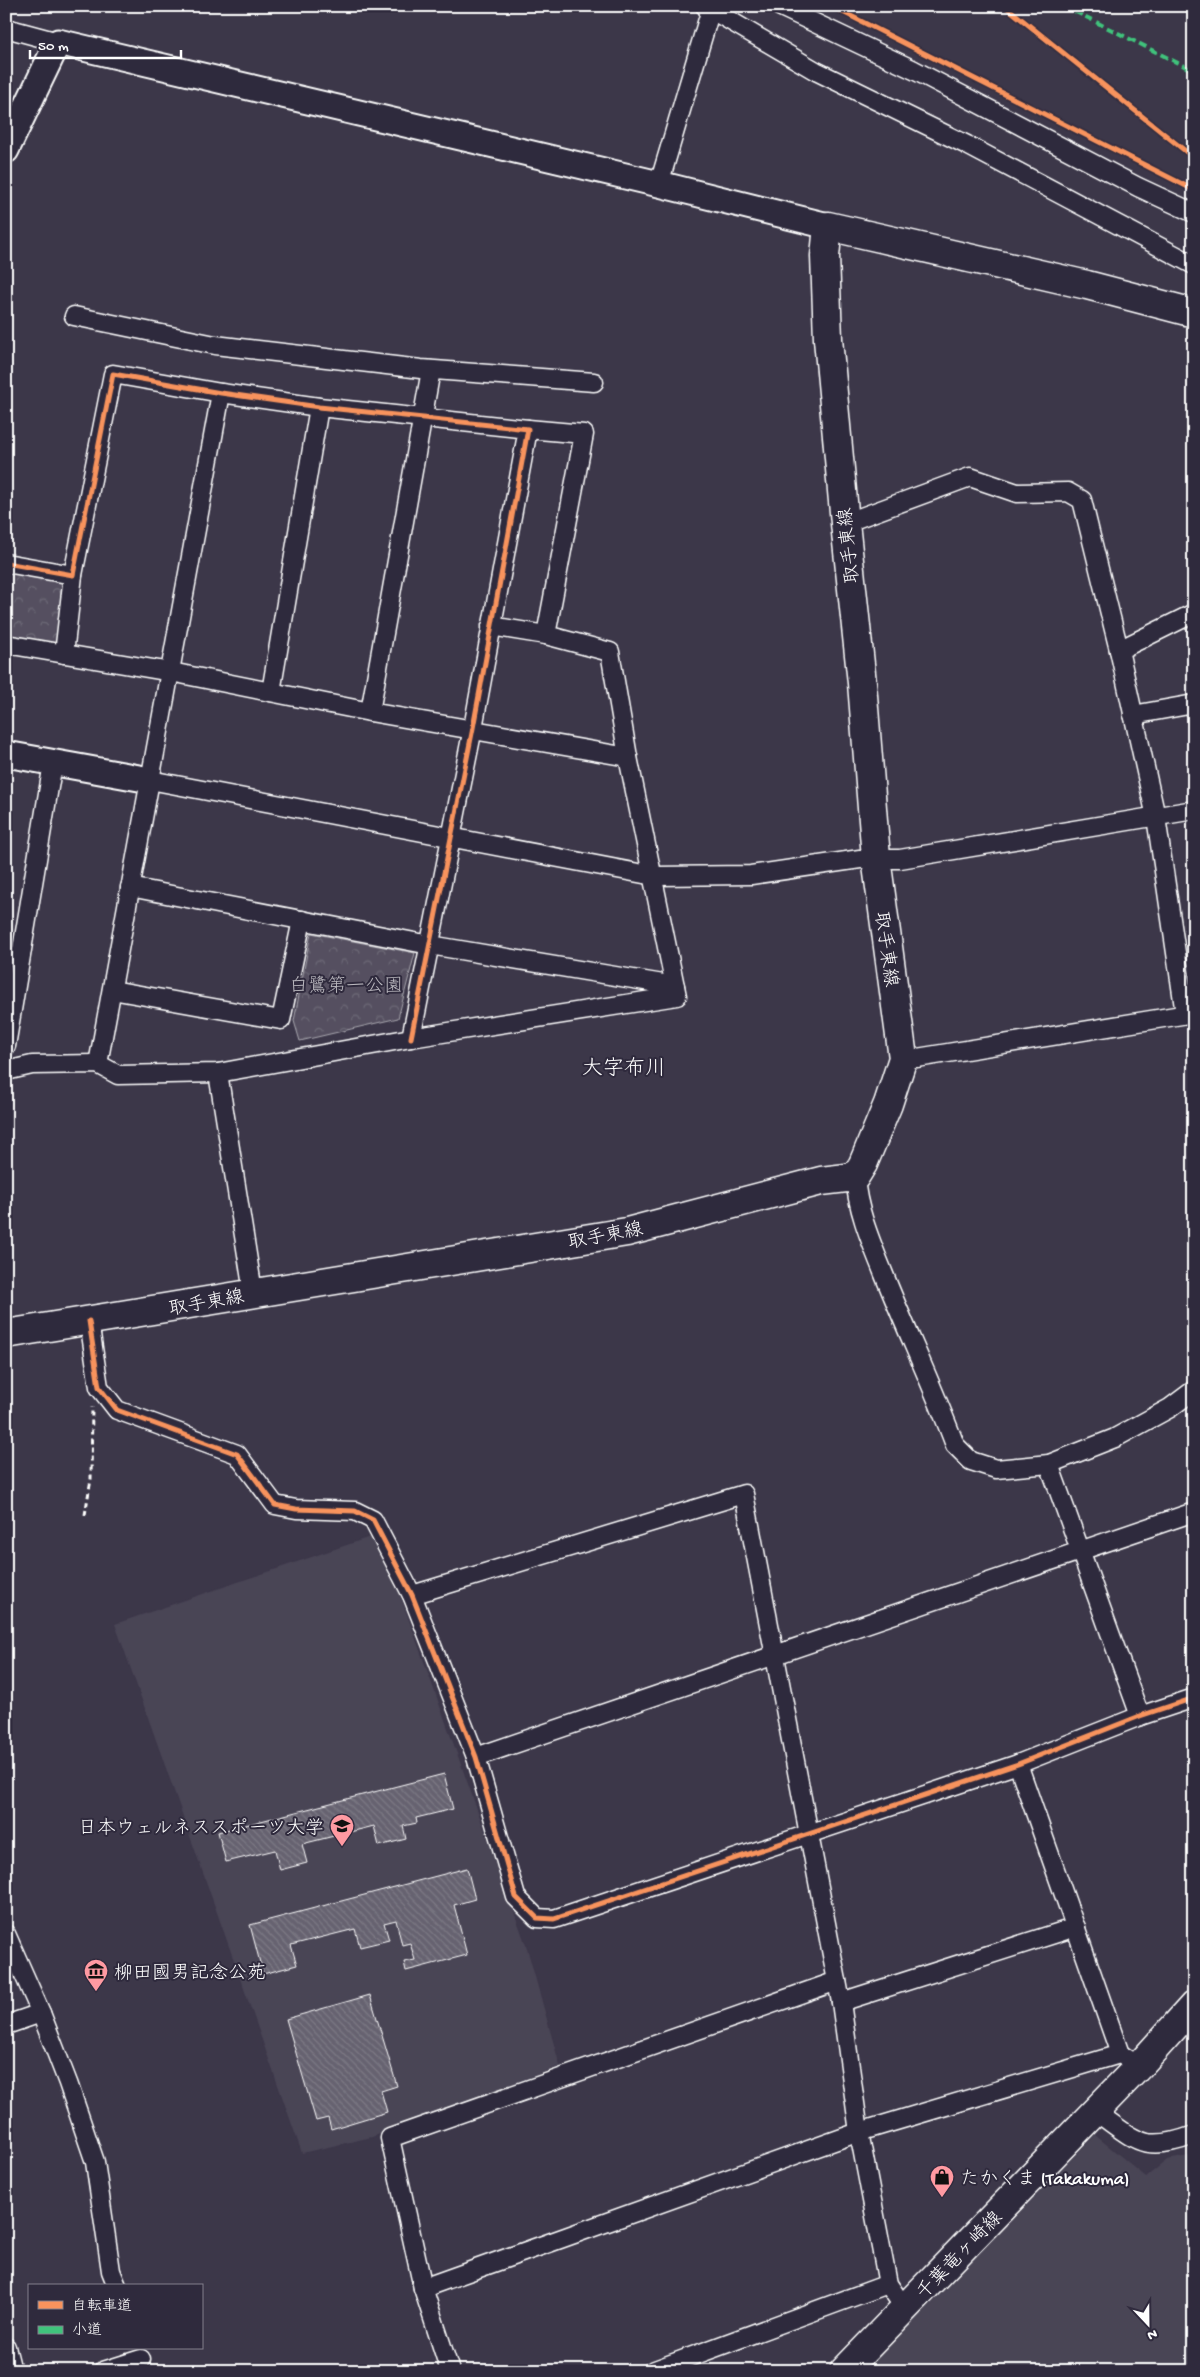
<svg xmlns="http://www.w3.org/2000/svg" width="1200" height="2377" font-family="'Gochi Hand','Klee One',sans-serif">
<defs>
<pattern id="park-crowns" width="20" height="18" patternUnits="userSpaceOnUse" patternTransform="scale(1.25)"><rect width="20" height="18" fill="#555060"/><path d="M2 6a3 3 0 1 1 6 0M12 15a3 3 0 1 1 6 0" fill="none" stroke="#6e6a78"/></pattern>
<pattern id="building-back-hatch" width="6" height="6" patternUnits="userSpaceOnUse" patternTransform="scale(1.25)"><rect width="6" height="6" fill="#666270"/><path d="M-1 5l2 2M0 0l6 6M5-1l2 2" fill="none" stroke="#7d7a85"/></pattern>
</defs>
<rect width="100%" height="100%" fill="#3c3749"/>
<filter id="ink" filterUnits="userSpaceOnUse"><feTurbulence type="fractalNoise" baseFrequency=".02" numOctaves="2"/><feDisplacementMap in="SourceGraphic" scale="10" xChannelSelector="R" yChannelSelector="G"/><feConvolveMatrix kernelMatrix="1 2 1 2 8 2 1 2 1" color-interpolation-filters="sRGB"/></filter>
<g filter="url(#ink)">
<g fill="#494455">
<polygon points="373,1536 395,1581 527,1948 560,2066 372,2137 302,2153 115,1624"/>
<polygon points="1095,2135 1146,2177 1167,2160 1194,2155 1194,2371 865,2371"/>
</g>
<g fill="url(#park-crowns)" stroke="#aaa8b0">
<polygon points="6,568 67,580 59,648 6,638"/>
<polygon points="311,933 415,953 398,1018 300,1041 294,1021"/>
</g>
<g fill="url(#building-back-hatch)" stroke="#fff">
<polygon points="444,1774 453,1809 416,1818 417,1823 403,1826 406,1839 379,1846 374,1826 302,1844 307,1863 280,1870 275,1850 226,1862 218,1832"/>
<polygon points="467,1868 475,1899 454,1905 467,1955 406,1971 404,1962 415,1960 410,1943 402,1945 396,1920 384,1923 389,1940 360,1947 355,1929 291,1945 297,1965 263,1974 250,1925"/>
<polygon points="370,1995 397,2086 381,2091 387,2112 331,2129 328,2118 316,2121 286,2019"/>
</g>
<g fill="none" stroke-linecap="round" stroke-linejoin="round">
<defs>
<g id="street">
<polyline points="705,6 816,71 967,145 1194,265"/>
<polyline points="779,6 914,70 1138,187 1194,213"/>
<polyline points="6,28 58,42"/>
<polyline points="659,184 711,9"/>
<polyline points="74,316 215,345 421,369 594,382"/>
<polyline points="528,429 584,434 546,635"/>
<polyline points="845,523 970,477 1017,493 1068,492 1082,500 1119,650 1156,817 1185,1014"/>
<polyline points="6,563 73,575 113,374 221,393 319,407 528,429 473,728 411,1038"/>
<polyline points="6,644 171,672 370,712 628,757"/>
<polyline points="1119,650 1194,613"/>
<polyline points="64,654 73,575"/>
<polyline points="271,692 319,407"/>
<polyline points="370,712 431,370"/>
<polyline points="1133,715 1194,704"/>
<polyline points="150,780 654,876 751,875 860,859 900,859 1194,810"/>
<polyline points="130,887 430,945 675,986"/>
<polyline points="112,990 281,1020 302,920"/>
<polyline points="6,1046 53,763"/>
<polyline points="903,1058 917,1058 1194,1013"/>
<polyline points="98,1064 221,393"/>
<polyline points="6,1071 32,1065 98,1064 118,1075 218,1073 411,1038 677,996 628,757 610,652 546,635 491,626"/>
<polyline points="218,1073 253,1292"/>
<path d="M855,1177C857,1209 871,1242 883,1272C906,1330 933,1386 955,1445L971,1461L996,1469L1049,1464L1115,1438L1170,1408L1194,1390"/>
<polyline points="89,1321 99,1387 117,1410 237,1454 275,1505 296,1509 355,1511 373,1520 412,1595 476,1757 516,1897 537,1918 554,1919 1018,1764 1140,1716 1194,1698"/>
<polyline points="1049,1464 1140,1716"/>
<polyline points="412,1595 744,1494 841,2002 859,2132 888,2284 905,2309"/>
<polyline points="476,1757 1194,1512"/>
<polyline points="1018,1764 1120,2054"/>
<polyline points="6,1934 41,2013 68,2083 95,2162 111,2271 117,2286"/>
<polyline points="841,2002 1076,1927"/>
<polyline points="6,2025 41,2013"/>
<path d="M1096,2112C1136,2140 1143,2154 1194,2135"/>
<polyline points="423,2288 859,2132 1120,2054 1139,2066"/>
<polyline points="6,2347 12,2371"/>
<polyline points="103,2371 141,2359"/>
<polyline points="450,2371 423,2288 390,2138 837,1981"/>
<polyline points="652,2371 888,2284"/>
</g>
<g id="secondary">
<polyline points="6,150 58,42 659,184 828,226"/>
<polyline points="6,754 150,780"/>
</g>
<g id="primary">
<polyline points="6,1334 627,1232 821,1181 855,1177 863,1164 888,1104 903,1058 876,858 862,683 845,523 828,339 825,256 828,226 1087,285 1194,313"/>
<polyline points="844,2371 1139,2066 1194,2005"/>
</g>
</defs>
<use href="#street" stroke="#fff" stroke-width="21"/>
<use href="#secondary" stroke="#fff" stroke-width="29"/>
<use href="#primary" stroke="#fff" stroke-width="31"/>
<polyline stroke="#fff" stroke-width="3" stroke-dasharray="5 4" stroke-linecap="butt" points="85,1515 91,1479 92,1407"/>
<use href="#street" stroke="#2f2a3d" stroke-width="18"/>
<use href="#secondary" stroke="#2f2a3d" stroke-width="25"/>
<use href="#primary" stroke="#2f2a3d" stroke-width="28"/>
<polyline stroke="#40c37c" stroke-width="4" stroke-dasharray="8 4" stroke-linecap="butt" points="1064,6 1194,71"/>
<defs>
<g id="cycleway">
<polyline points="831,6 1194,190"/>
<polyline points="1005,6 1194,158"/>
<polyline points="6,563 73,575 113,374 221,393 319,407 528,429 473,728 411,1038"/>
<polyline points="89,1321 99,1387 117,1410 237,1454 275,1505 296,1509 355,1511 373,1520 412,1595 476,1757 516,1897 537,1918 554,1919 1018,1764 1140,1716 1194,1698"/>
</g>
</defs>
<use href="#cycleway" stroke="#2f2a3d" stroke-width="8"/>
<use href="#cycleway" stroke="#f8935d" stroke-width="5"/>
</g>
</g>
<defs>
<symbol id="university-pin" viewBox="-11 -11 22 30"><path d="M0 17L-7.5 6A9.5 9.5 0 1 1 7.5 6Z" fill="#ff9aa2" stroke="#2f2a3d"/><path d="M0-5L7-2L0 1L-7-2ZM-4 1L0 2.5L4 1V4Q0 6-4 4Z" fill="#111"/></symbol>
<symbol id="museum-pin" viewBox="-11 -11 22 30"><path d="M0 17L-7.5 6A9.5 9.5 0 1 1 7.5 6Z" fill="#ff9aa2" stroke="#2f2a3d"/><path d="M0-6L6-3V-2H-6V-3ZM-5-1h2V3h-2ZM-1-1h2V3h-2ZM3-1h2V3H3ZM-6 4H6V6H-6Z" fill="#111"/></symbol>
<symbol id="shop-pin" viewBox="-11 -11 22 30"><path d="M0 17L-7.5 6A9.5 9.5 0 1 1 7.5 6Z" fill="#ff9aa2" stroke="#2f2a3d"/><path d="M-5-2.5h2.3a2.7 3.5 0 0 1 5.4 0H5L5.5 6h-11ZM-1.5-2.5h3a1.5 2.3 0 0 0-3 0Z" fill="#111"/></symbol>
</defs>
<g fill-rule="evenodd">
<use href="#university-pin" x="328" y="1812" width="28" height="38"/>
<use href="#museum-pin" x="82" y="1957" width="28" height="38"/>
<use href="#shop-pin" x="928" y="2163" width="28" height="38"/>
</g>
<g text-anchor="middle" stroke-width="4" stroke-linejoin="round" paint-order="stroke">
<g font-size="19" fill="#fff" stroke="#2f2a3d">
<text transform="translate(847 546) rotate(-96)" y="7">取手東線</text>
<text transform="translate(888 949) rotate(82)" y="7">取手東線</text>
<text transform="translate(605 1234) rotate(-11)" y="7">取手東線</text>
<text transform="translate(206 1301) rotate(-10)" y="7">取手東線</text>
<text transform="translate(958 2254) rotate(-46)" y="7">千葉竜ヶ崎線</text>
</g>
<g font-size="19" fill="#bbb9bf" stroke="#2f2a3d">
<text x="346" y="991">白鷺第一公園</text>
</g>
<g font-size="19" fill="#fff" stroke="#2f2a3d" text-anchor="start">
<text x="324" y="1833" text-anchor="end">日本ウェルネススポーツ大学</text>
<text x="114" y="1978">柳田國男記念公苑</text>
<text x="960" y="2184">たかくま (Takakuma)</text>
</g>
<g font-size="21" fill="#fff" stroke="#2f2a3d">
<text x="624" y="1074">大字布川</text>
</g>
</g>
<rect width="1200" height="2377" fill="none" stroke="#2f2a3d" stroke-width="25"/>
<rect x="12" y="12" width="1175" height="2352" fill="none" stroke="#fff" stroke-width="2" filter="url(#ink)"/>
<rect x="28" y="2284" width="175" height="65" fill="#2f2a3d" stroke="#827f8b"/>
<rect x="38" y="2301" width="25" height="8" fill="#f8935d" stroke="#827f8b"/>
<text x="72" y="2310" font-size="15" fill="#ffffff">自転車道</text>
<rect x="38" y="2326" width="25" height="8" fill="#40c37c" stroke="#827f8b"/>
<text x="72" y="2334" font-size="15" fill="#ffffff">小道</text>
<g transform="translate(1148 2324) rotate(158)" stroke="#2f2a3d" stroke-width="4" paint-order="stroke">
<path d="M0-4L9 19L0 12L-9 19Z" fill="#ffffff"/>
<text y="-8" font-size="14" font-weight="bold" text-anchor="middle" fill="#ffffff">N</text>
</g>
<path d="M30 50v8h151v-8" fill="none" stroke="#ffffff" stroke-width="2.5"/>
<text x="38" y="50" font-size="15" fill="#ffffff" stroke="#2f2a3d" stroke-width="4" paint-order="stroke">50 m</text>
</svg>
